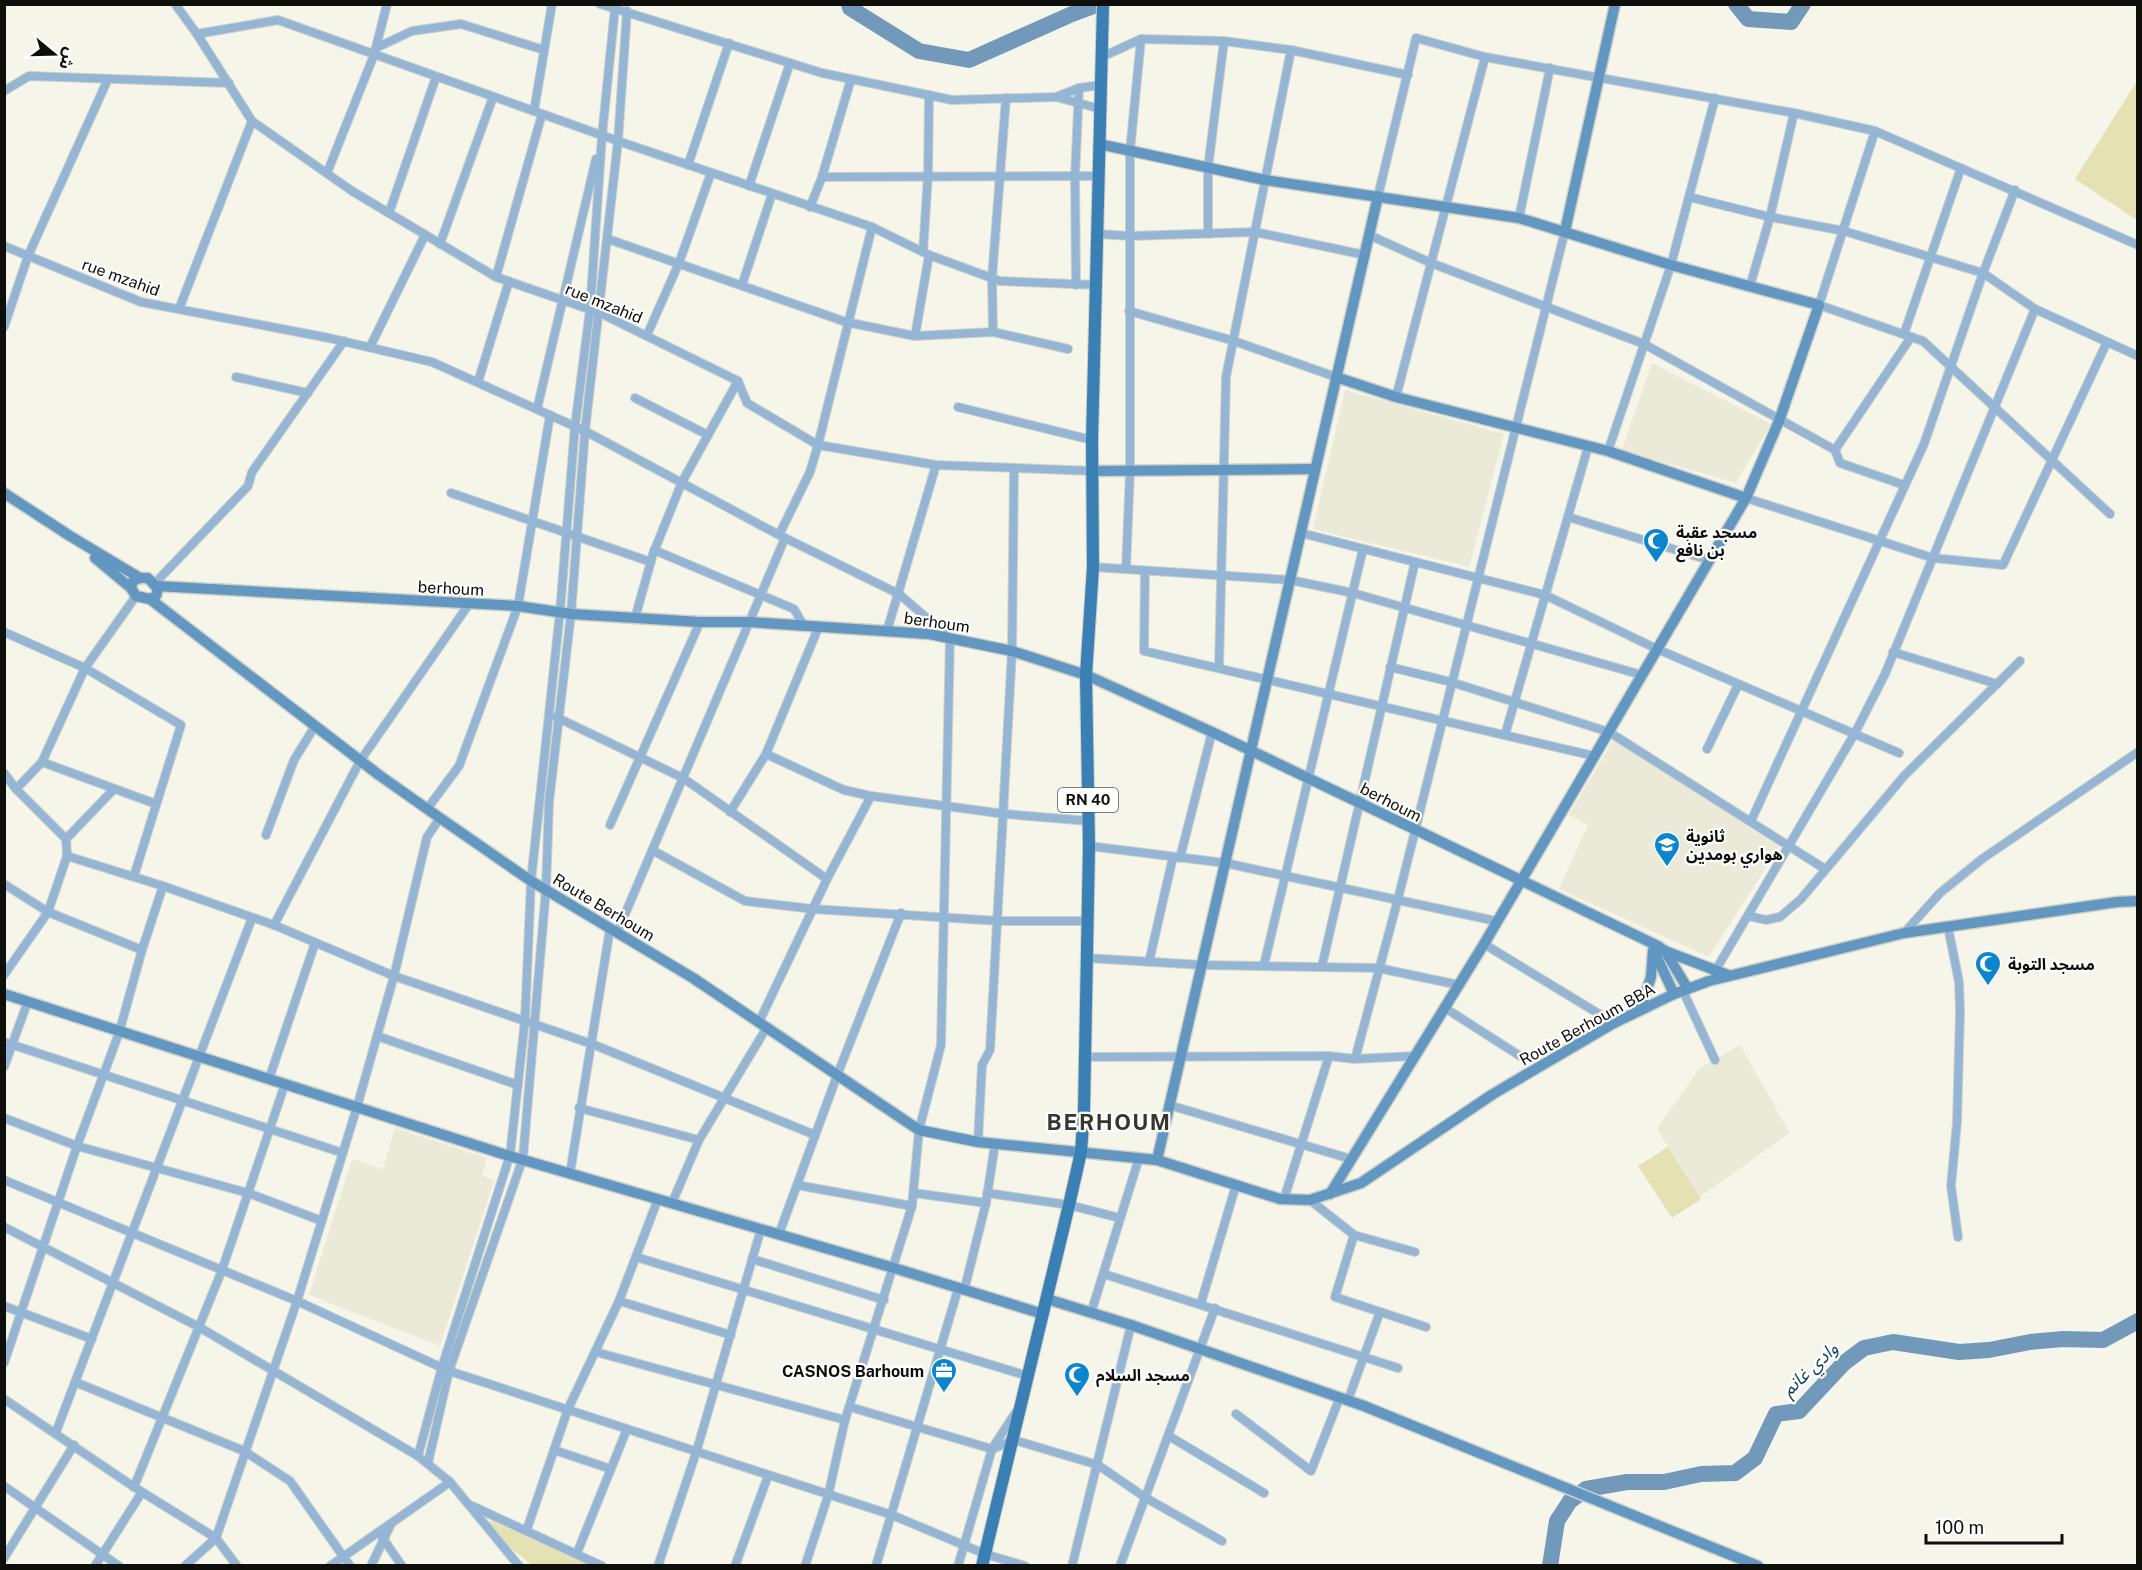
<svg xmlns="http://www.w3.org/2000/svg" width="2142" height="1570" font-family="'Public Sans','Noto Sans Arabic',sans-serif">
<rect width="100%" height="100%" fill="#f5f5ea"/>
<g fill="#ebead8">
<polygon points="1652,363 1771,424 1736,483 1622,450"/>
<polygon points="1345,390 1504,434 1469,567 1313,529"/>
<polygon points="1614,739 1779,847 1709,957 1559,889 1588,825 1569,815"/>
<polygon points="1740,1045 1790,1133 1700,1197 1657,1129 1699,1069"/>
<polygon points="395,1128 487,1158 482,1175 494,1181 440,1346 309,1295 352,1159 383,1169"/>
</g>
<g fill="#e4e2b2">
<polygon points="2137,81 2137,220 2075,179"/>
<polygon points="1668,1147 1701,1199 1672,1218 1638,1166"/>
<polygon points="488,1521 492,1521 589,1565 532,1565 506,1544"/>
</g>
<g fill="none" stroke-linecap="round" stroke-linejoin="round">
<g stroke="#7299ba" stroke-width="16">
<polyline points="849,4 850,8 919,51 969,60 1072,14 1099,4"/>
<polyline points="1736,4 1748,19 1791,22 1803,4"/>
<polyline points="1550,1566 1557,1521 1570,1501 1586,1489 1627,1482 1664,1482 1701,1474 1735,1473 1755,1458 1776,1414 1799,1411 1844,1363 1864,1348 1893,1342 1959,1352 1989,1350 2030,1342 2063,1339 2103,1340 2138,1321"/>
</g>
<defs>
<g id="street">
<polyline points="175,4 197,34 252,121 352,191 496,277 600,313 738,381 747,403 818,445 936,465 1094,471"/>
<polyline points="600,4 822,73 952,100 1056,97 1079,88 1101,85"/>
<polyline points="197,34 278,20 618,141 872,227 929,255 1000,281 1098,285"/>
<polyline points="376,48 412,31 461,24 544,50"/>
<polyline points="1104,56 1141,39 1224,41 1291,50 1408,75"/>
<polyline points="4,91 29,76 229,83"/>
<polyline points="1056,97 1101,109"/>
<polyline points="534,111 552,4"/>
<polyline points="1875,131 1819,305 1923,341 2110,514"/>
<polyline points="688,165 729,43"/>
<polyline points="327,173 374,55 387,4"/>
<polyline points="822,177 1099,176"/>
<polyline points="749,186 790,63"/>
<polyline points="1378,196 1416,38 1485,57 1794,113 1875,131 2138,245"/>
<polyline points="1689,197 1770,217 1844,231 1983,273 2035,309 2138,356"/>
<polyline points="810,207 822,177 851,79"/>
<polyline points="389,213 436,77"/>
<polyline points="1519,218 1550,68"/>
<polyline points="1098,234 1130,236 1255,232 1365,255"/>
<polyline points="1208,234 1208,168 1224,41"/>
<polyline points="1369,235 1431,263 1644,344 1835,450 1840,463 1904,485"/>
<polyline points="608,239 846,322 915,336 993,332 1068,349"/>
<polyline points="440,244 493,97"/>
<polyline points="4,246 141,302 329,338 432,362 585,431 779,535 899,594 950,638 941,1045 919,1130 912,1206 845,1420 828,1496 805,1566"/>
<polyline points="923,252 928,175 929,95"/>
<polyline points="496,277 542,114"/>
<polyline points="742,285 772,194"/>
<polyline points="1076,285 1075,176 1079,88"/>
<polyline points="1750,286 1770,217 1794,113"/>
<polyline points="179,309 252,121"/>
<polyline points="1129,311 1234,341 1336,377"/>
<polyline points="4,327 28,256 108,79"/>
<polyline points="993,332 992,278 1006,98"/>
<polyline points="1904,334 1961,168"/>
<polyline points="647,335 679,263 711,173"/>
<polyline points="915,336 929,255"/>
<polyline points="370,347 425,235"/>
<polyline points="236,377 308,393"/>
<polyline points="478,382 509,281"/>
<polyline points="1396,397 1485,57"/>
<polyline points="635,398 708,435"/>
<polyline points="958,407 1092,440"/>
<polyline points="537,409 596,159"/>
<polyline points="1835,450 1911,337"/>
<polyline points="1608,451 1671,265 1715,98"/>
<polyline points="451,493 651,562"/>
<polyline points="1746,498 1933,558 2003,565 2107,342"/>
<polyline points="1568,517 1709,560"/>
<polyline points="1301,533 1545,595 1657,649 1899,753"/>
<polyline points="779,535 810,472 818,445 872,227"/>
<polyline points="654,550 794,609 804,626"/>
<polyline points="1093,567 1290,580 1353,593 1642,675"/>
<polyline points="1126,569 1130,471 1130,151 1141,39"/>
<polyline points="1145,571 1144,651 1594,756"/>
<polyline points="155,583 248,486 252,472 344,341"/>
<polyline points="635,618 653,554 682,482 738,381"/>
<polyline points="887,631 936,465"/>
<polyline points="4,632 85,668 181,725 134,876"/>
<polyline points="1893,652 1997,684"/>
<polyline points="1219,667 1226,377 1291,50"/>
<polyline points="1390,667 1451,682 1609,732 1825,869"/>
<polyline points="556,717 683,778 827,879"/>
<polyline points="1505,735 1588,447"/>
<polyline points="1707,749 1738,685"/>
<polyline points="766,754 844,790 871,796"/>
<polyline points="42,762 156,804"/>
<polyline points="4,773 16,789 66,839 67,856"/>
<polyline points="16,789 42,762 85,668 136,596"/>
<polyline points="427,809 459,766 518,606 550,415"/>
<polyline points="730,812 766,754 819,626"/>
<polyline points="1751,821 1924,444 1983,273 2015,190"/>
<polyline points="610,825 700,622"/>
<polyline points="266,835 294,760 315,726"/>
<polyline points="66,839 114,789"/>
<polyline points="1089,846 1225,863 1496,921"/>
<polyline points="652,850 745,901 813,909 999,921 1087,921"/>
<polyline points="1180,858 1212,732"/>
<polyline points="4,884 48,912 142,950 119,1033 77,1146 4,1363"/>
<polyline points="1749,916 1766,920 1780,917 1801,899 1904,776 2020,661"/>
<polyline points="274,925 360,761 469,604"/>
<polyline points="1948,927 1959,982 1960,1012 1957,1122 1951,1186 1958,1237"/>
<polyline points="617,933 785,538"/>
<polyline points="1904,933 1940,893 1982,859 2138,752"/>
<polyline points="1484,944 1614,1023"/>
<polyline points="142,950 163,886"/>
<polyline points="1087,958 1202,965 1378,968 1459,985"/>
<polyline points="1149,962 1173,857"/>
<polyline points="1264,965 1363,549"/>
<polyline points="1322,966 1415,562"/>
<polyline points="1714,973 1855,733 1885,674 2035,309"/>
<polyline points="4,975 48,912 67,856 163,886 274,925 394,976 592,1044 815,1135"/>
<polyline points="1683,991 1715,1060"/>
<polyline points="1445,1008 1520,1056"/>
<polyline points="759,1022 827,879 871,796 1005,814 1089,821"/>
<polyline points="377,1036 518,1085"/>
<polyline points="4,1042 343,1153"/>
<polyline points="1085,1057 1329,1056 1355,1059 1414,1056"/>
<polyline points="1355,1059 1398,899 1565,231"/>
<polyline points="4,1067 28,1001"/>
<polyline points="269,1079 315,943"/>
<polyline points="1169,1105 1351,1159"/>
<polyline points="579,1108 699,1140"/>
<polyline points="4,1118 77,1146 248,1193 322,1221"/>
<polyline points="978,1142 982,1065 990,1050 1012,651 1014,469"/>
<polyline points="570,1173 610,929"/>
<polyline points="4,1180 297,1301 449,1371 892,1515 985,1554 1025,1566"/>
<polyline points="797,1185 912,1206"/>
<polyline points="914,1193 986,1203"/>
<polyline points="987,1193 1069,1205 1120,1218"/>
<polyline points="1284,1199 1329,1056"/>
<polyline points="1310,1200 1354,1235 1335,1297 1426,1327"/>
<polyline points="672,1203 699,1140 767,1027"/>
<polyline points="4,1227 199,1327 418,1456 450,1482 468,1504 602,1566"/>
<polyline points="779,1234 838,1073 901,913"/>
<polyline points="1354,1235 1415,1252"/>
<polyline points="636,1257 1028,1376"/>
<polyline points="752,1259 884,1300"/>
<polyline points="1104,1274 1398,1368"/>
<polyline points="964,1291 986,1203 995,1144"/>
<polyline points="619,1301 731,1335"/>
<polyline points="1201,1303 1236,1185"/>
<polyline points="4,1306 92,1339"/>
<polyline points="1091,1313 1139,1158"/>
<polyline points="596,1352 845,1420"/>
<polyline points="75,1382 244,1451 290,1481 350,1566"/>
<polyline points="4,1399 134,1487 216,1538 237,1566"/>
<polyline points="1348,1400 1380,1312"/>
<polyline points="850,1407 992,1449 1014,1440 1098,1465 1146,1498 1222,1541"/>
<polyline points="1236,1414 1311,1471 1340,1397"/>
<polyline points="56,1432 252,918"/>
<polyline points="1169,1436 1264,1493"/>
<polyline points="554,1450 611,1469"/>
<polyline points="418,1456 442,1367 510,1155 525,1020 531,881 560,612 575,426 590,310 602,136 615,8"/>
<polyline points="428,1463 449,1371 523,1158 546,889 549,802 571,614 585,431 618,141 627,11"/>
<polyline points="4,1486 119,1566"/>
<polyline points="134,1487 222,1270 285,1084"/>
<polyline points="469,1505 519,1566"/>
<polyline points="527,1529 568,1409 619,1301 658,1199"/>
<polyline points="382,1537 402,1566"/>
<polyline points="577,1553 627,1429"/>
<polyline points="4,1558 74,1445"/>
<polyline points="95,1566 142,1492"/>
<polyline points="185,1566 216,1538 297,1301 357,1107 394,976 427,837 440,818"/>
<polyline points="330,1566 450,1482"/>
<polyline points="371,1566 391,1524"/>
<polyline points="658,1566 696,1453 761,1229"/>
<polyline points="735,1566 768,1476"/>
<polyline points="876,1566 958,1289"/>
<polyline points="958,1566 992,1449 1016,1412"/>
<polyline points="1072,1566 1131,1325"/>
<polyline points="1120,1566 1215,1308"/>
</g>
<g id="secondary">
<polyline points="1099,144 1265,180 1519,218 1671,265 1819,305 1779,421 1746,498 1484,944 1330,1194"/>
<polyline points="1565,231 1615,4"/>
<polyline points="1336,377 1396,397 1608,451 1746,498"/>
<polyline points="1094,471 1315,469"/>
<polyline points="4,493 70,536 140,578"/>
<polyline points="95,558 131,588 136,596 150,599 156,596 158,589 148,578 140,578 133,581 131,588"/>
<polyline points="156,586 518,606 571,614 700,622 749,622 929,634 1012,651 1086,675 1212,732 1658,946 1665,951 1688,989"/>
<polyline points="150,599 379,775 440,818 531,881 693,978 919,1130 978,1142 1157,1160 1280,1199 1310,1200 1361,1183 1493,1094 1614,1023 1674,994 1709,981 1904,933 2117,902 2138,901"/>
<polyline points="1665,951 1728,975"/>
<polyline points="1655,953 1674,994"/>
<polyline points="4,994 503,1154 894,1268 1043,1314"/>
<polyline points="1640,1010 1651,977 1653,950"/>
<polyline points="1157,1160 1378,196"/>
<polyline points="1047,1299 1131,1325 1364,1406 1758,1566"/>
</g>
<polyline id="primary" points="982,1566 1069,1205 1081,1152 1084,1110 1089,846 1086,675 1093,567 1092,440 1103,4"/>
</defs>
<use href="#street" stroke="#d0d0c6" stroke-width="10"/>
<use href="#secondary" stroke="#d0d0c6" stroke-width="13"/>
<use href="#primary" stroke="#d0d0c6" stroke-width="14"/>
<use href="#street" stroke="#94b6d4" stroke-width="8"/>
<use href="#secondary" stroke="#6297c2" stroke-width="10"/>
<use href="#primary" stroke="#3b80b5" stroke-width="12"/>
</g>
<defs>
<symbol id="mosque-pin" viewBox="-11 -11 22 30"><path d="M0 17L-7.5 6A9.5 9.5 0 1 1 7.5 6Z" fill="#0b86ce" stroke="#fff"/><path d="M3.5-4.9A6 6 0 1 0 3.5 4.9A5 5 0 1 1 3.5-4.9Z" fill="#fff"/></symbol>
<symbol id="school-pin" viewBox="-11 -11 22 30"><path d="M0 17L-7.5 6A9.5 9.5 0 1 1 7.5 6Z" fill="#0b86ce" stroke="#fff"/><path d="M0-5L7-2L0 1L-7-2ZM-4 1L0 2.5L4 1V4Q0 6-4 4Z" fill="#fff"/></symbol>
<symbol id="office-pin" viewBox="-11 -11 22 30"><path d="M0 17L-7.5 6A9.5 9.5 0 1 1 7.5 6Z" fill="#0b86ce" stroke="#fff"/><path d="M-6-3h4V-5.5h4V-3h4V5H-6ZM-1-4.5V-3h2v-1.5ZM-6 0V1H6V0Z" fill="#fff"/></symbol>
</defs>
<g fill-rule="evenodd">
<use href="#mosque-pin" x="1641" y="526" width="30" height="40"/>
<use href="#school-pin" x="1652" y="830" width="30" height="40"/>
<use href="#mosque-pin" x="1973" y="949" width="30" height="40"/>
<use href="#office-pin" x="929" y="1356" width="30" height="40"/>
<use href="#mosque-pin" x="1062" y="1360" width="30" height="40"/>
</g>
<g text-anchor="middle" stroke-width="4.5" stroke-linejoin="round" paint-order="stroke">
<rect fill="#fff" stroke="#565654" stroke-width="1.5" x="1058" y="788" width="60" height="24" rx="4.5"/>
<g font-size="15" font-weight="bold" fill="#0e0e0a">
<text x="1088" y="805">RN 40</text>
</g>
<g font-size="16" fill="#0e0e0a" stroke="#fff">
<text transform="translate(121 277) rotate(20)" y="6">rue mzahid</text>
<text transform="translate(604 303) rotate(22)" y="6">rue mzahid</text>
<text transform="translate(451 588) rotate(3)" y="6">berhoum</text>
<text transform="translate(937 622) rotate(8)" y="6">berhoum</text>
<text transform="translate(1391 802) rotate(27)" y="6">berhoum</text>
<text transform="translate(604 907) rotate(31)" y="6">Route Berhoum</text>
<text transform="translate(1587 1024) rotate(-29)" y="6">Route Berhoum BBA</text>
</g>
<g font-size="16" font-weight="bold" fill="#0e0e0a" stroke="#fff" text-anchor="start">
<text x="1676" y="538">مسجد عقبة<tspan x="1676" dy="18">بن نافع</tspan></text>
<text x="1686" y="842">ثانوية<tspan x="1686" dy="18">هواري بومدين</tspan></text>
<text x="2008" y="970">مسجد التوبة</text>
<text x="924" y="1377" text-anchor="end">CASNOS Barhoum</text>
<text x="1096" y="1381">مسجد السلام</text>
</g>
<g font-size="18" font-style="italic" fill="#104061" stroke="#fff">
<text transform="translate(1810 1369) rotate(-43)" y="6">وادي غانم</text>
</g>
<g font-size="22" font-weight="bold" letter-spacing="1.5" fill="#37362e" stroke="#fff">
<text x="1109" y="1130">BERHOUM</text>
</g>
</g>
<rect width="2142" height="1570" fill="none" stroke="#0e0e0a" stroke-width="12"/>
<g transform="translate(54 54) rotate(109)" stroke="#ffffff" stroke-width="4.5" paint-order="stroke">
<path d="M0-4.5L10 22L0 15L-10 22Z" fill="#0e0e0a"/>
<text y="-9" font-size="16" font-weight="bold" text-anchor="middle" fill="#0e0e0a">ش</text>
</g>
<path d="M1926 1534v9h136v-9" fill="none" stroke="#0e0e0a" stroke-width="3"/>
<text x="1935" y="1534" font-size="18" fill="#0e0e0a" stroke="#ffffff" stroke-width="4.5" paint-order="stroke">100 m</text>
</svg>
